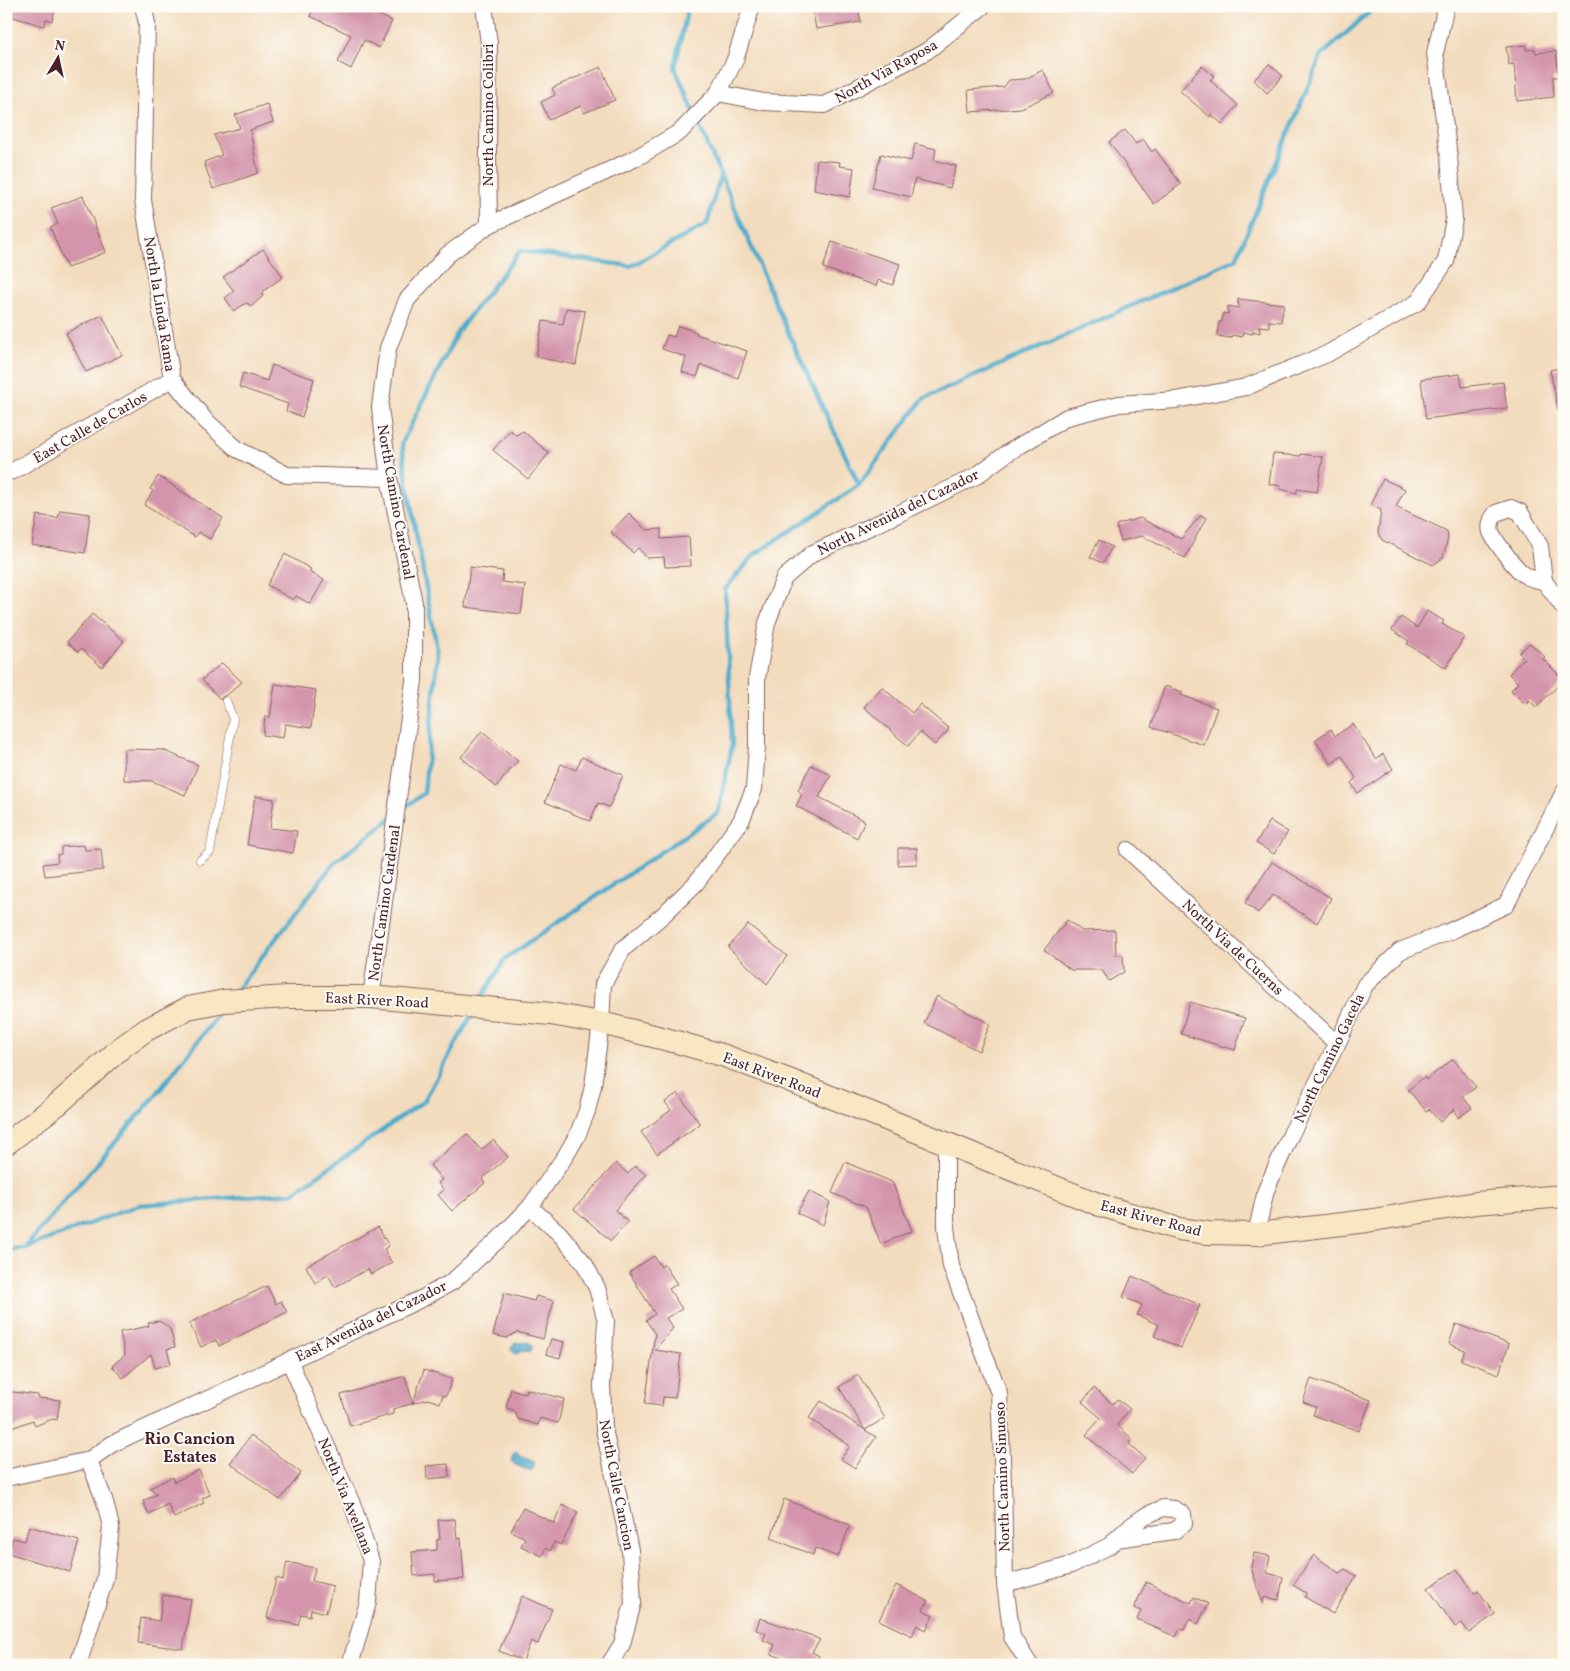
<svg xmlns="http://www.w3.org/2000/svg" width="1570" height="1671" font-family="Vollkorn,serif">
<defs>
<pattern id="water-ripples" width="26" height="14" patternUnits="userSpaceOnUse" patternTransform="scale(1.25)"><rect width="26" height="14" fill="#4cabcb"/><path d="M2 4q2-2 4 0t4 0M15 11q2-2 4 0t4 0" fill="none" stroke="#418ba5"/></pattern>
</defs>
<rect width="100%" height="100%" fill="#fdfcf7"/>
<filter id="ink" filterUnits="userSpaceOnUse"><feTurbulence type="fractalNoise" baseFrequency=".02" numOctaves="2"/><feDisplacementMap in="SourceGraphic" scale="10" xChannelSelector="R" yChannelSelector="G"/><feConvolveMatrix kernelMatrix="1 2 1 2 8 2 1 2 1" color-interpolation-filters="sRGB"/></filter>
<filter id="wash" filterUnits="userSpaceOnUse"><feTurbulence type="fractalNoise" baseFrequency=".0096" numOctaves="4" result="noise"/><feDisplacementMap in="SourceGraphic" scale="20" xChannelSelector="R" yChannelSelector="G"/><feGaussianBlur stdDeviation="1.12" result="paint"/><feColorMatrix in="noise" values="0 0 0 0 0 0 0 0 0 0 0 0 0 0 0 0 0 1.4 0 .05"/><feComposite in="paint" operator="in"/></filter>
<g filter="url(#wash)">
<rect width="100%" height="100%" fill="#f3dcbd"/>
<g fill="url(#water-ripples)" stroke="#4b657b">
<polygon points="529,1342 533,1346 530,1352 523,1351 516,1354 511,1350 511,1347 515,1343"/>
<polygon points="515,1452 518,1453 519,1456 533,1461 535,1463 533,1469 530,1471 514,1464 511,1461 513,1454"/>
</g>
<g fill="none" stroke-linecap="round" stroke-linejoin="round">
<g stroke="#4cabcb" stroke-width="4.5">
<polyline points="688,6 675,68 694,112"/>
<polyline points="859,485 923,399 1236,259 1321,56 1376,6"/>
<polyline points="400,811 424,793 438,654 407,483 402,443 458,331 520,251 631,266 707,224 720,176"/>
<polyline points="234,993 334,863 390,819"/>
<polyline points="480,1000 506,958 718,813 732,746 725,589 754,555 859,485 787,330 697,120"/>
<polyline points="25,1247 156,1095 221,1011"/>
<polyline points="6,1249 25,1248 139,1205 293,1193 424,1101 473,1013"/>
</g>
</g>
<g id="blocks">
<g fill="#d495ac">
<polygon points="6,6 56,6 52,21 46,19 44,26 6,15"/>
<polygon points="315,6 359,6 392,21 379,48 364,40 351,69 338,62 351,35 310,16"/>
<polygon points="812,6 858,6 861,22 816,29"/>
<polygon points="1526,45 1526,50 1535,49 1536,53 1556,51 1559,77 1553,77 1554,97 1517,101 1514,64 1509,65 1506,47"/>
<polygon points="1269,64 1283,76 1267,93 1254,80"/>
<polygon points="1202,66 1214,76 1210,80 1238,105 1222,124 1211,114 1210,117 1180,91"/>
<polygon points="601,67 615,100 584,113 581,106 549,120 541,102 555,95 552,88"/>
<polygon points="1043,70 1054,93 1021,108 970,112 968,90 1004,87 1009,80 1025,79"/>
<polygon points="267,104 273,122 250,130 258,173 213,189 204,162 222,155 214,135 240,128 235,115"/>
<polygon points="1125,130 1136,144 1143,139 1152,152 1155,149 1181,184 1154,204 1109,142"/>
<polygon points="915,144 936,149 934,160 956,166 950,188 915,179 911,197 872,188 881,154 911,161"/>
<polygon points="817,160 840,162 839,166 854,168 850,197 814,190"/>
<polygon points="83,196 106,252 67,268 50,227 58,224 51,208"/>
<polygon points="832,242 900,264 893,285 878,280 876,286 823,268"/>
<polygon points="263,249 283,277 262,292 263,296 252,306 246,303 234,311 225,298 234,291 223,277"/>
<polygon points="1238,299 1284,304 1281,322 1269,321 1269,327 1259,326 1260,333 1253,331 1253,334 1243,332 1242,337 1232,335 1231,338 1217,336 1219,322 1222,322 1223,313 1228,314 1228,306 1239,308"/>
<polygon points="566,308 585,311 576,365 536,357 543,321 563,324"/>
<polygon points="102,315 122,355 86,372 66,333"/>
<polygon points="678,326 697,332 696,334 747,351 738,378 701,365 697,377 682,372 686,357 662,349 667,335 674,337"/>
<polygon points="272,365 314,379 302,417 286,411 288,404 239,387 243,373 267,381"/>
<polygon points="1564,367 1564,408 1558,409 1550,370"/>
<polygon points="1460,374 1462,387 1503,382 1507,408 1426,419 1421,379"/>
<polygon points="510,430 516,435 523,431 549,453 528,479 493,450"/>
<polygon points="1273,454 1301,456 1301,454 1323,457 1317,492 1297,489 1297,493 1280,489 1281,486 1269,484"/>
<polygon points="158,476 223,518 210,539 198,532 195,537 144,505 153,491 150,489"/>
<polygon points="1383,479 1405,489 1396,507 1447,531 1448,538 1443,558 1433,565 1382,540 1378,533 1381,510 1370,505"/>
<polygon points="60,510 90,514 85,553 32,545 37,515 58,518"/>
<polygon points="629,513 646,530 661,529 661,539 689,537 691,566 665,567 664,557 647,558 638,548 633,553 611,532"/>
<polygon points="1201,515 1206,518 1185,558 1142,536 1121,541 1116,525 1140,518 1181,539"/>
<polygon points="1099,540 1112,547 1103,563 1090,557"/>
<polygon points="285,554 311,569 309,572 324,580 310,604 296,596 293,600 267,585"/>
<polygon points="470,567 503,571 502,582 525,585 521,614 465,607"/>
<polygon points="1427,611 1444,621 1442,624 1464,637 1446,668 1407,644 1409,641 1392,630 1401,617 1417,628"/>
<polygon points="92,614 124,641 102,667 81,649 78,652 67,642"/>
<polygon points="1530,643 1545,657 1543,659 1564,680 1536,707 1529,700 1525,704 1511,690 1518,683 1509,674 1524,658 1519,653"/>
<polygon points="222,663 242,682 227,695 222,697 221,700 202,680"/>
<polygon points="275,684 316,690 311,728 285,724 283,738 263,735 265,717 270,717"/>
<polygon points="1165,686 1182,692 1181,695 1217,708 1204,745 1151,727"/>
<polygon points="882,687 912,713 920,704 949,729 935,745 920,732 908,746 864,707"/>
<polygon points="1353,724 1376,759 1383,754 1393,769 1358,793 1351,783 1356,778 1342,756 1331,764 1315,740 1331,729 1335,736"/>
<polygon points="482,731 518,761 496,787 461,757"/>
<polygon points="124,749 163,750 198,765 185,795 152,781 124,780"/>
<polygon points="582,757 623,775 609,807 598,803 590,821 545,802 561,764 576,770"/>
<polygon points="811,765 831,775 819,797 865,821 857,838 796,806 802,794 798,790"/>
<polygon points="255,796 274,799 270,828 297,831 293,853 247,845"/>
<polygon points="1270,821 1288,832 1274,854 1256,843"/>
<polygon points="84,845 85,850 101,849 103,870 45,876 43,864 58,862 57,855 61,854 61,847"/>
<polygon points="898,848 917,848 917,864 898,865"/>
<polygon points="1272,862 1331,898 1317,923 1273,895 1258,913 1245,903"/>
<polygon points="1067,920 1082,931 1115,930 1116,955 1123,955 1124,972 1109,981 1102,970 1071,970 1044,950"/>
<polygon points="748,924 787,956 767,984 728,947"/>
<polygon points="937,996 990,1024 979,1051 924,1023"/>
<polygon points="1190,1002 1245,1018 1235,1050 1181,1034"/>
<polygon points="1453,1059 1476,1087 1463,1097 1472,1108 1458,1118 1455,1109 1440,1122 1429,1109 1426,1111 1408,1090 1424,1077 1426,1080"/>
<polygon points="678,1093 700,1124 657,1154 641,1132 671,1110 665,1102"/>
<polygon points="467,1134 481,1150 493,1140 508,1157 482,1179 485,1183 452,1211 438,1195 444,1190 438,1183 442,1180 430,1165"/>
<polygon points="845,1162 892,1182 912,1231 881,1244 866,1207 832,1193"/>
<polygon points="616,1163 628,1174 635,1166 646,1175 615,1210 628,1222 611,1241 574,1209"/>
<polygon points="809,1191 830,1202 823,1225 797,1213"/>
<polygon points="378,1227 389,1246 384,1249 392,1263 371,1274 368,1269 335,1287 328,1275 315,1283 306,1266"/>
<polygon points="654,1256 661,1267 664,1264 677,1284 669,1289 682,1309 666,1318 673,1328 655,1350 681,1354 675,1398 663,1397 662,1406 645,1404 655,1334 646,1320 655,1314 629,1272"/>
<polygon points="1132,1276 1200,1305 1181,1348 1154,1336 1159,1325 1137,1315 1142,1305 1123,1297"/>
<polygon points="267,1286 276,1304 281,1301 287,1312 219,1346 216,1340 201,1347 189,1323"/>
<polygon points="504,1293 534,1301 536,1296 554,1301 543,1339 517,1332 507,1338 493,1335"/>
<polygon points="158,1321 163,1323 170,1329 175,1347 167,1349 171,1364 155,1368 151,1354 123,1378 112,1366 125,1355 120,1332 149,1326 148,1323"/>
<polygon points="1456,1324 1509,1344 1499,1374 1461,1360 1465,1350 1449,1344"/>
<polygon points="551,1339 564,1342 560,1358 546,1354"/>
<polygon points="424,1370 452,1379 446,1396 443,1395 440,1403 428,1399 393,1409 393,1414 350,1426 341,1395 405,1376 413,1403"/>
<polygon points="858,1375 885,1418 865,1430 876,1437 855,1468 841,1459 850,1446 809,1418 821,1401 865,1430 839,1387"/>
<polygon points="1311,1379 1371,1400 1359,1431 1313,1415 1316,1407 1303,1402"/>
<polygon points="1094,1388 1113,1404 1117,1399 1130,1409 1117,1425 1132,1439 1129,1444 1145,1458 1132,1474 1086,1435 1101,1418 1082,1402"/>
<polygon points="511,1389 525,1393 526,1389 564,1399 558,1423 540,1418 538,1425 518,1419 514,1410 506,1408"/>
<polygon points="13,1392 38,1395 38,1398 60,1400 57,1420 52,1419 35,1426 33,1420 6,1430 6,1394"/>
<polygon points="251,1435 301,1473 280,1500 230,1463"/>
<polygon points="448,1464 449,1477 427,1479 426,1466"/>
<polygon points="199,1470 210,1495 202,1498 204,1503 174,1518 168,1504 149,1514 143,1501 157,1494 150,1488 172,1477 174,1482"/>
<polygon points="784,1499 850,1525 838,1557 815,1548 813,1555 771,1538"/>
<polygon points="562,1505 578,1512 561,1545 554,1542 550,1551 546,1548 542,1556 521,1546 525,1538 511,1531 523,1508 554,1523"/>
<polygon points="455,1519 457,1538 461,1538 464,1579 435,1581 435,1574 414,1576 412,1552 437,1550 437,1540 440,1539 438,1520"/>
<polygon points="29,1526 79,1541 70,1572 8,1553 13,1538 25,1541"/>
<polygon points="1254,1553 1270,1556 1267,1573 1283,1577 1279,1600 1264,1597 1263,1604 1251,1567"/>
<polygon points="1314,1555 1339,1573 1345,1569 1357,1576 1333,1614 1305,1597 1306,1593 1293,1585"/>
<polygon points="287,1562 315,1568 312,1581 333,1586 326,1613 311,1609 310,1616 301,1614 298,1625 267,1618 276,1578 283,1580"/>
<polygon points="1457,1569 1474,1593 1478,1590 1495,1614 1469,1633 1462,1623 1455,1627 1428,1588"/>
<polygon points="1146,1582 1191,1603 1194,1597 1208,1604 1198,1624 1189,1619 1184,1630 1180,1629 1176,1637 1137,1619 1141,1611 1134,1608"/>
<polygon points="896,1585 928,1601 923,1610 933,1615 926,1630 917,1625 912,1636 879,1620"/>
<polygon points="163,1595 191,1599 183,1649 138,1643 141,1618 159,1621"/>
<polygon points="522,1596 552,1609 538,1644 531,1641 523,1661 499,1651"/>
<polygon points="760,1618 810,1635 820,1640 812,1652 819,1656 814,1665 802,1665 771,1654 775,1645 763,1640 766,1633 756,1630"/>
</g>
</g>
</g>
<g filter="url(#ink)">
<use href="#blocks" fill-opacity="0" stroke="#85615e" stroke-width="1"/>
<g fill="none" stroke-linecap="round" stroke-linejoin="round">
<defs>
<polyline id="lane" points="200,860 210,852 233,719 226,701"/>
<g id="street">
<polyline points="143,6 147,23 143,200 172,379 205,420 237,449 287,475 389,478"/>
<polyline points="484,6 489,43 488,153 489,225"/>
<polyline points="718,93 764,102 824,105 927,51 983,6"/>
<polyline points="6,472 13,471 172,379"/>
<path d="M1544,581C1538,580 1530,579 1525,575C1516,570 1495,541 1491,532C1489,525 1492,518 1496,513L1511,508L1520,512L1540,546L1544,581L1564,608"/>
<polyline points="1128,850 1337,1044"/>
<polyline points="371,997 414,681 414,603 389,478 380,407 388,348 407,300 447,255 489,225 636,158 680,132 718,93 735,60 752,6"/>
<polyline points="946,1142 946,1227 951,1266 999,1393 1003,1481 1005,1584 1012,1637 1030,1665"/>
<polyline points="530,1207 560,1234 584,1263 597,1288 606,1321 602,1385 604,1429 630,1550 633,1603 622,1644 609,1665"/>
<polyline points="1256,1234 1266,1190 1291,1134 1337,1044 1365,985 1400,951 1448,932 1506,905 1564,792"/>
<polyline points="289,1360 353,1506 371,1561 368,1602 350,1665"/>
<polyline points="6,1478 89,1460 112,1444 423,1298 452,1282 498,1240 530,1207 566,1155 577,1136 587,1111 593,1086 601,1023 603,984 623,949 663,915 696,883 741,821 754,789 757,746 757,678 767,623 784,578 813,553 896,515 976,476 1006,454 1067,417 1119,404 1176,400 1246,387 1327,354 1418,302 1446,261 1454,219 1449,156 1435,53 1446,6"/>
<polyline points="1005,1584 1071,1565 1109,1546 1128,1528 1145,1516 1163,1508 1174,1509 1183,1514 1184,1524 1174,1531 1116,1539"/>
<polyline points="78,1665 105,1579 111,1527 105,1502 89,1460"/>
</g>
<polyline id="secondary" points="6,1144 58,1104 122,1047 146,1030 188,1008 224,1001 288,997 371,997 551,1014 601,1023 673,1041 722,1055 786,1079 1100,1205 1179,1229 1208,1233 1256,1234 1367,1221 1476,1203 1564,1196"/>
</defs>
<use href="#lane" stroke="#85615e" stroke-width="9"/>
<use href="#street" stroke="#85615e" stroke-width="18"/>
<use href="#secondary" stroke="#85615e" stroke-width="24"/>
<use href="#lane" stroke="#fff" stroke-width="8"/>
<use href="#street" stroke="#fff" stroke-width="16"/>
<use href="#secondary" stroke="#f9e7c3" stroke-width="22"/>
</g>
</g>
<g text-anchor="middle" stroke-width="4" stroke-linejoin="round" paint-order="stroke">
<g font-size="15" fill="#4a1f2b" stroke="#fdfcf7">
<text transform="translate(886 71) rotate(-29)" y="5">North Via Raposa</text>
<text transform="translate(488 115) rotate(-90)" y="5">North Camino Colibri</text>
<text transform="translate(160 304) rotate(81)" y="5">North la Linda Rama</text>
<text transform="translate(90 427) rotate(-30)" y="5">East Calle de Carlos</text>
<text transform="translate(396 502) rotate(80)" y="5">North Camino Cardenal</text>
<text transform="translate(898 512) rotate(-26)" y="5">North Avenida del Cazador</text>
<text transform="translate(384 903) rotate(-82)" y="5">North Camino Cardenal</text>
<text transform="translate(1233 947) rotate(43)" y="5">North Via de Cuerns</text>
<text transform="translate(377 1000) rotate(3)" y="5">East River Road</text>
<text transform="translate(1329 1058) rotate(-64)" y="5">North Camino Gacela</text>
<text transform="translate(772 1075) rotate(21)" y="5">East River Road</text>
<text transform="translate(1151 1218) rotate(15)" y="5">East River Road</text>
<text transform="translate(371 1321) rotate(-26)" y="5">East Avenida del Cazador</text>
<text transform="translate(1002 1477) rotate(-92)" y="5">North Camino Sinuoso</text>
<text transform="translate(617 1485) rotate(79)" y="5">North Calle Cancion</text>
<text transform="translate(346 1496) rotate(68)" y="5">North Via Avellana</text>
</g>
<g font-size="16" font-weight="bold" fill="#4a1f2b" stroke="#fdfcf7">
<text x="190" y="1444">Rio Cancion<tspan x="190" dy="18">Estates</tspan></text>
</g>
</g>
<rect width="1570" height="1671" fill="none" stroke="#fdfcf7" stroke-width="25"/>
<g transform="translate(58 58) rotate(9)" stroke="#fdfcf7" stroke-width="4" paint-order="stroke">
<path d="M0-4L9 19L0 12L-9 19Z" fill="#4a1f2b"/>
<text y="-8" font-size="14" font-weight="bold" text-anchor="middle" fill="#4a1f2b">N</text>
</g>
</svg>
